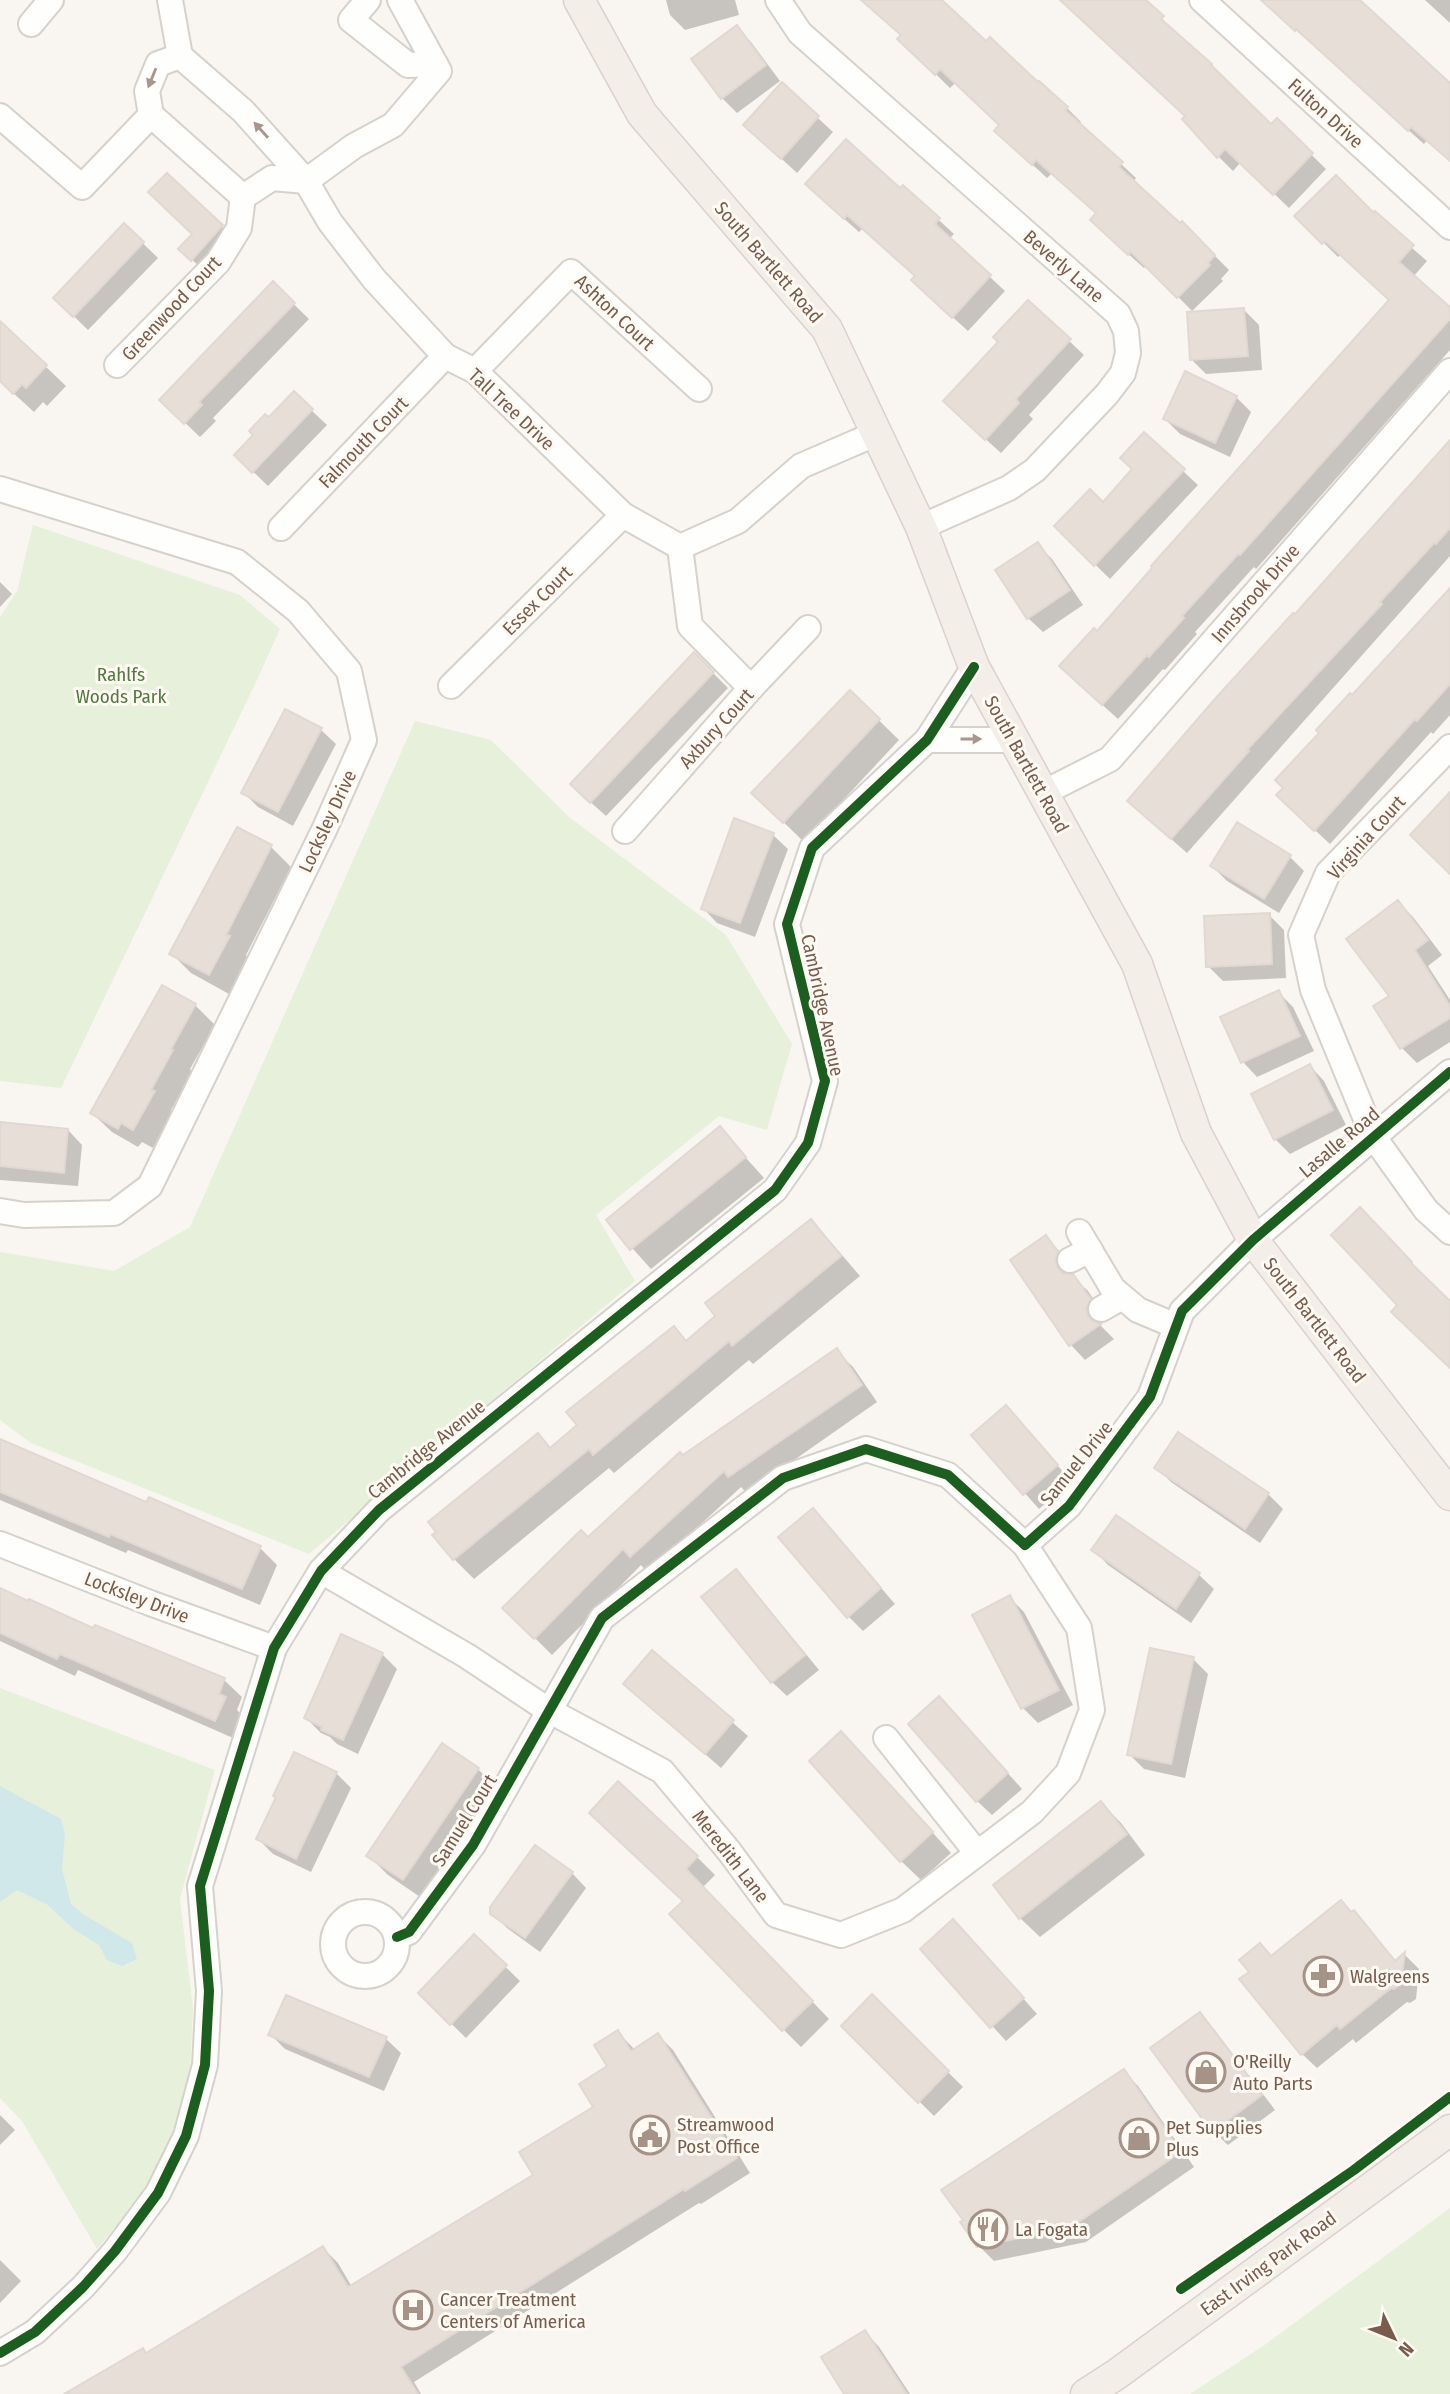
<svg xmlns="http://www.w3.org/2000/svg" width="1450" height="2394" font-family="'Fira Sans Condensed',sans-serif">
<rect width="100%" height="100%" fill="#f9f5f0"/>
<g fill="#e7f0db">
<polygon points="33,525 240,595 280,629 256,682 61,1088 0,1081 0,617 17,591"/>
<polygon points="415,721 491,740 569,817 726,935 792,1044 767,1130 719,1116 596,1215 635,1281 309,1554 31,1443 0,1420 0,1252 114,1271 190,1227"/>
<polygon points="0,1688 215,1770 180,1899 193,2009 190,2071 174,2130 145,2191 97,2249 22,2121 0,2098"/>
<polygon points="1450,2208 1450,2394 1190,2394 1266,2344"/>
</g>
<polygon fill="#d0e8ea" points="0,1786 61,1819 65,1835 62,1869 71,1904 84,1915 132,1943 137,1959 122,1966 107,1960 99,1945 72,1928 48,1905 17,1890 0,1902"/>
<g fill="#0003">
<polygon points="666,0 735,0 739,15 685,30 670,15"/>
<polygon points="863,0 942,0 941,1 986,44 1067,108 1081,122 1079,125 1136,178 1133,182 1180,225 1182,223 1229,270 1221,279 1223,281 1192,311 1147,265 1144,268 1107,235 1098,214 1052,173 1047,178 1011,145 1001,125 956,82 950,88 900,39 902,36"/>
<polygon points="1060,0 1143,0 1271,127 1277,121 1326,169 1289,208 1241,162 1233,171 1218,156 1187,116"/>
<polygon points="1262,0 1358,0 1450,84 1450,161 1427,140 1424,144"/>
<polygon points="1425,0 1450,0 1450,23"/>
<polygon points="736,27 751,42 780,81 737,113 722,98 693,59"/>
<polygon points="782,85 833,132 797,173 760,139"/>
<polygon points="167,175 237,241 207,274 181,249 194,234"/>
<polygon points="903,187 954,234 949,239 1005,291 968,331 928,295 917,276 863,228 859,232 822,199 900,191"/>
<polygon points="1374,215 1427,261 1413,277 1450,310 1450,350 1256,569 1254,567 1195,632 1197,634 1165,670 1163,669 1118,719 1076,681 1097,633 1391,300 1340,255 1338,257 1297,216"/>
<polygon points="124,225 158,258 88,330 55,298"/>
<polygon points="273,284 309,319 213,418 216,421 200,437 161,400"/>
<polygon points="1028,302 1084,355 1029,415 1033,419 1001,453 960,416 1000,342"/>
<polygon points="1244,310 1259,325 1262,370 1206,374 1191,359"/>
<polygon points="0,323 66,386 47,406 43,402 34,412 0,381"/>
<polygon points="294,394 327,425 268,486 236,455"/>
<polygon points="1236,397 1251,412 1230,457 1180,434 1165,419"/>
<polygon points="1144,435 1198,485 1110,579 1056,526 1103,505 1134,470"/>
<polygon points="1450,440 1450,556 1187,853 1144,815 1351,555"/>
<polygon points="1037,544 1052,559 1083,605 1043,632 1028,618"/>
<polygon points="0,582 12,594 0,607"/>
<polygon points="1450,590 1450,715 1433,734 1431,732 1330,844 1293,810 1353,697"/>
<polygon points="694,654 728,688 606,816 587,799"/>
<polygon points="850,692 899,740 804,842 773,812"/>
<polygon points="286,711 321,730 336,744 293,826 258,807 243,792"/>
<polygon points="238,829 271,847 291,867 246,955 248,958 229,994 191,973 171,953"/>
<polygon points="773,835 788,849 755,937 717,923 703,908"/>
<polygon points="1290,857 1304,871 1279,913 1227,881 1212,866"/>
<polygon points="1398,902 1413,917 1442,955 1428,966 1450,1000 1450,1042 1417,1063 1402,1048 1375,1006 1392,996"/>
<polygon points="1269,915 1284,930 1286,978 1223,981 1208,966"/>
<polygon points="1278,992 1293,1007 1314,1051 1257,1077 1243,1062 1222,1018"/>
<polygon points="195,1005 215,1025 190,1069 192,1072 171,1110 173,1112 153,1148 142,1142 138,1147 112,1132 92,1113"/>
<polygon points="1310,1066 1324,1081 1346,1125 1290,1154 1275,1139"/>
<polygon points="0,1125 68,1130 82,1145 78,1186 0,1180"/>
<polygon points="720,1129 764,1178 651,1269 608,1221"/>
<polygon points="811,1221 830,1241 860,1276 753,1364 749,1360 614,1473 609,1468 474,1579 454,1559 551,1449 718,1316"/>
<polygon points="1046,1237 1060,1252 1072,1268 1069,1275 1072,1276 1088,1291 1104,1315 1101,1326 1114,1339 1085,1360 1071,1345 1012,1261"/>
<polygon points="836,1351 853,1367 877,1402 747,1493 741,1487 648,1573 641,1565 552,1655 505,1608 683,1457"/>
<polygon points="1020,1422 1071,1481 1039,1509 974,1436"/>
<polygon points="0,1441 147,1504 260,1548 277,1565 260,1605 128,1550 126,1553 0,1500"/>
<polygon points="1156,1467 1268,1494 1283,1509 1260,1543 1171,1482"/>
<polygon points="1117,1517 1199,1575 1214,1589 1191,1623 1108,1565 1094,1550"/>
<polygon points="827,1525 895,1604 863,1631 848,1616"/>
<polygon points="736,1571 750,1586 819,1670 787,1696 772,1682"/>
<polygon points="0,1590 94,1631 96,1627 224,1680 242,1697 237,1710 243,1716 233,1738 78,1670 75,1676 0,1641"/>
<polygon points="1009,1597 1024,1612 1073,1705 1038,1723 1023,1708 974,1616"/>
<polygon points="652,1652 748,1736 721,1768 625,1684"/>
<polygon points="382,1654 397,1669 358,1754 337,1744 330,1737 321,1733 306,1718"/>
<polygon points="1193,1659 1208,1674 1185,1778 1144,1769 1129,1754"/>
<polygon points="954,1713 1022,1789 992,1815 977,1801"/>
<polygon points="861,1753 951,1853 921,1880 901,1861"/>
<polygon points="295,1754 336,1773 351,1788 311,1872 273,1854 258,1839"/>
<polygon points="478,1769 497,1789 423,1899 388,1875 369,1856"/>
<polygon points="1101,1803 1121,1823 1145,1855 1040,1937 1020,1918"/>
<polygon points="609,1831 697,1857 715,1875 703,1887 829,2019 801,2047 783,2029 685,1901"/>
<polygon points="572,1873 586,1888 540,1952 507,1928 492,1913"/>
<polygon points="1354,1913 1397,1962 1405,1955 1419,1969 1416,1999 1410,2003 1407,2002 1356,2043 1353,2039 1317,2068 1302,2054 1242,1980 1273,1958"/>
<polygon points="474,1936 520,1981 466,2038 420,1993"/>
<polygon points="968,1936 1037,2014 1006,2041 922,1949"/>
<polygon points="872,1997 963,2087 934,2116 843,2026"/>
<polygon points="1200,2014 1214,2029 1275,2110 1228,2145 1213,2131"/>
<polygon points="618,2032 635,2050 658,2035 673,2050 750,2173 701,2204 699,2203 414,2382 421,2394 67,2394 147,2354 323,2248 338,2263 352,2287 536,2176 595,2108"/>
<polygon points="270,2034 386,2039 401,2053 384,2091 285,2049"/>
<polygon points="1123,2071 1138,2086 1194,2167 1086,2242 994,2261 979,2246"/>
<polygon points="0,2115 15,2130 0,2145"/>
<polygon points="0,2260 21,2281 0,2303"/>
<polygon points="865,2332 879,2347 910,2394 846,2394"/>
</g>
<g fill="#e6ded7" stroke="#e2d8d2" stroke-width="2">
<polygon points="861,0 942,0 986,41 990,37 1038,82 1039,81 1068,107 1065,110 1123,162 1119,167 1180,223 1182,221 1215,255 1208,263 1210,265 1177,298 1131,252 1128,255 1090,220 1096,213 1036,160 1032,165 994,131 999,125 940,69 935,75 897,39 901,35"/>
<polygon points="1060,0 1146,0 1164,16 1161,19 1212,64 1211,65 1271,124 1277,118 1313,153 1273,195 1225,149 1217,158 1182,119 1185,116"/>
<polygon points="1261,0 1360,0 1450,83 1450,161 1411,127 1408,131 1296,29 1295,31"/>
<polygon points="737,25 766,65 721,99 691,59"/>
<polygon points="782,82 819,116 781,159 743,125"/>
<polygon points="846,139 900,188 903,185 940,218 935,224 991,275 952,318 911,280 915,276 847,215 844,219 805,184"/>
<polygon points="167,173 223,225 191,261 178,249 192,234 148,192"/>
<polygon points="1336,175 1374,213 1375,211 1414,245 1399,262 1450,307 1450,319 1240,555 1238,554 1182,616 1184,618 1149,657 1147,655 1102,705 1059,666 1094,628 1097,631 1152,568 1151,566 1389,300 1325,241 1322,244 1294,216"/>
<polygon points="124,223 144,242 73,317 53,298"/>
<polygon points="273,281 295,303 199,402 202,405 184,424 159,400"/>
<polygon points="1028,300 1071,339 1016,399 1019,403 985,440 943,401 998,342 993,337"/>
<polygon points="1244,308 1248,356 1190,360 1187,312"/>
<polygon points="0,321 47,365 26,388 22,384 13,394 0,381"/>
<polygon points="1185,371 1237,396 1215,443 1163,419"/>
<polygon points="294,391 313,409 252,473 234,455 253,435 249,431 265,414 269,417"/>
<polygon points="1144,432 1185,469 1094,566 1054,526 1090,489 1103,502 1132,469 1120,458"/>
<polygon points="1450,440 1450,528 1436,544 1434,543 1380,602 1382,604 1247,750 1249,751 1171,839 1127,801 1214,700 1293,613 1295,614"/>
<polygon points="1038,542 1070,590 1027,619 995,570"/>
<polygon points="1450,588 1450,684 1417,721 1415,719 1314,831 1276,795 1283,788 1275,780 1319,733 1316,730 1350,693 1352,695"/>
<polygon points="694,652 714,672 590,803 570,784"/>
<polygon points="850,690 880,719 783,823 751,793"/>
<polygon points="285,709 322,728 278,812 241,793"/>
<polygon points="1450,792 1450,874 1410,835"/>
<polygon points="734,818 774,833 740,923 701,909"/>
<polygon points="1237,822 1291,855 1264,899 1210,866"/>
<polygon points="237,827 272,845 226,935 230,936 209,975 169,954"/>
<polygon points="1398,900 1428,940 1415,950 1450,1006 1450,1018 1400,1049 1373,1006 1389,996 1346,939"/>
<polygon points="1270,913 1272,964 1206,967 1204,916"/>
<polygon points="162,985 196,1004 171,1049 173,1050 151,1090 155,1091 133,1130 121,1123 118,1129 90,1113"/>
<polygon points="1279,990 1300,1036 1241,1063 1220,1017"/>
<polygon points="1310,1064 1333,1110 1274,1140 1251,1094"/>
<polygon points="0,1122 68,1129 64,1173 0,1166"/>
<polygon points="720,1126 746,1157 630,1250 606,1220"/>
<polygon points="1360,1207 1412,1262 1411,1263 1450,1301 1450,1368 1391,1312 1397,1305 1331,1235"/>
<polygon points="811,1219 841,1256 732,1346 729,1341 593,1455 589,1449 453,1560 432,1535 436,1532 428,1522 538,1433 550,1448 577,1425 566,1412 674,1326 686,1341 715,1316 705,1303"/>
<polygon points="1046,1235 1058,1252 1055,1260 1057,1267 1062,1273 1073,1274 1091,1299 1086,1308 1088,1316 1093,1321 1101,1324 1069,1346 1010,1260"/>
<polygon points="837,1348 862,1385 728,1477 724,1471 630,1557 623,1549 534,1639 502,1608 581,1530 588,1537 680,1452 683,1455"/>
<polygon points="1006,1405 1058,1465 1023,1495 971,1435"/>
<polygon points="1178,1432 1269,1493 1245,1529 1154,1468"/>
<polygon points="0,1439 146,1502 149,1497 261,1546 242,1589 110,1534 109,1537 0,1492"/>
<polygon points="813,1508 881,1588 847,1618 778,1537"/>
<polygon points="1116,1515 1200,1573 1176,1609 1091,1550"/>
<polygon points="736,1569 805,1655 771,1683 701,1597"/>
<polygon points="0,1588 28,1601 29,1599 93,1628 95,1625 225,1678 219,1694 226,1697 215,1721 60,1654 57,1659 0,1633"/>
<polygon points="1010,1595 1059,1690 1021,1709 972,1615"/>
<polygon points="341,1634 383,1653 343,1740 321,1730 322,1727 304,1718"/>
<polygon points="1150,1648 1194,1657 1171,1764 1127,1755"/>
<polygon points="652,1650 734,1720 705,1754 623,1684"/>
<polygon points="939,1696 1008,1773 976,1802 908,1724"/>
<polygon points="841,1731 933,1832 900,1862 809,1761"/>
<polygon points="442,1743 479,1768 403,1880 366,1856"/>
<polygon points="294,1752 337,1772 296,1859 256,1839 276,1797 273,1796"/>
<polygon points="618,1781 698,1856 686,1869 813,2001 782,2031 669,1914 683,1901 589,1813"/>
<polygon points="1101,1801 1127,1834 1019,1919 993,1885"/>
<polygon points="535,1845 573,1872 525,1938 490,1914 490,1907"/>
<polygon points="1341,1900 1351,1912 1354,1910 1395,1961 1405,1952 1401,1984 1394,1989 1391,1988 1340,2029 1337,2025 1301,2055 1239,1979 1249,1972 1239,1960 1260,1943 1271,1956"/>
<polygon points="953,1919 1024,1998 990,2028 920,1949"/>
<polygon points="474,1934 507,1965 450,2025 418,1993"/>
<polygon points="872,1994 949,2071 918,2103 841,2026"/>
<polygon points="286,1995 387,2037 369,2077 268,2035"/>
<polygon points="1200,2012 1262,2095 1212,2132 1150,2048"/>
<polygon points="618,2030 631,2051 658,2033 737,2158 685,2191 684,2189 401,2367 418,2394 64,2394 143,2348 146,2353 323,2246 348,2287 533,2175 519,2152 593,2107 579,2084 607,2066 594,2045"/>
<polygon points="1124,2069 1181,2152 1071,2227 977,2247 960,2222 963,2220 941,2190"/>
<polygon points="865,2330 907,2394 844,2394 821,2357"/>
</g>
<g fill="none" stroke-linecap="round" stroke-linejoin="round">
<defs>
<g id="minor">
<polyline points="170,0 180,56"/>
<polyline points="368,0 351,20 408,65 435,64"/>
<polyline points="778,0 800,33 1118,314 1126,331 1128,353 1123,373 1107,394 1035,470 1009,488 921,527"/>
<polyline points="1202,0 1450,227"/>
<polyline points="31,24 51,0"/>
<polyline points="180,56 243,111 306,181 330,222 374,279 445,356 475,371 623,515 680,547 738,521 801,466 875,434"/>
<polyline points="151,115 243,197"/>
<polyline points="151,115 147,91 158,64 180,56"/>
<polyline points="0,116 82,187 151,115"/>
<polyline points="306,181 354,146 393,125 439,71 400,0"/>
<polyline points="117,365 218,262 239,228 243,197 272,178 306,181"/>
<polyline points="475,371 571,272 699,389"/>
<polyline points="0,489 237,562 298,611 349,671 364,740 325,828 150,1186 114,1213 24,1215 0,1211"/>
<polyline points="281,528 445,356"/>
<polyline points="680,547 690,626 751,688"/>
<polyline points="451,686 623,515"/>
<polyline points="927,740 1014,740"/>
<polyline points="1450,747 1328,873 1301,935 1313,990 1373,1136 1426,1210 1450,1232"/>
<polyline points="1043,793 1110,759 1450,371"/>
<polyline points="625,831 751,688 808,628"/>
<polyline points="1079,1232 1113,1289 1138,1310 1176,1326"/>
<polyline points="1070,1260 1090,1250"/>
<polyline points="1101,1309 1122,1297"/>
<polyline points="0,1544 150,1603 274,1648"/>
<polyline points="321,1571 467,1656 548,1710 662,1771 729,1851 776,1915 841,1935 903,1910 1032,1812 1068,1773 1092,1710 1079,1628 1025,1545"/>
<polyline points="886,1738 977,1853"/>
<circle cx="365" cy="1944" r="32"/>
<polyline points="397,1937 409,1932 473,1845 602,1618 783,1478 866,1449 948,1475 1025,1545 1069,1506 1150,1397 1182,1311 1253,1240 1450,1072"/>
<polyline points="0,2353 35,2332 83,2287 115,2251 158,2193 186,2136 205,2065 209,1991 200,1886 274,1648 321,1571 379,1510 775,1190 808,1143 825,1081 787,924 812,848 927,740 974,667"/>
</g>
<g id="major">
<polyline points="579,0 642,114 827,329 921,527 974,667 1137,964 1196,1133 1253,1240 1450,1495"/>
<polyline points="1086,2394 1117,2374 1450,2130"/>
</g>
</defs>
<use href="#minor" stroke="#d7d1cb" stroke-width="28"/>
<use href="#major" stroke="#dad1cc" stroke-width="33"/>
<use href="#minor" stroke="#fefefd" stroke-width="24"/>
<use href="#major" stroke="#f3eee8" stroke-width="30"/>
<defs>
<g id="cycleway">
<polyline points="397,1937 409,1932 473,1845 602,1618 783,1478 866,1449 948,1475 1025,1545 1069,1506 1150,1397 1182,1311 1253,1240 1450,1072"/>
<polyline points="1181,2289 1354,2170 1450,2097"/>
<polyline points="0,2353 35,2332 83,2287 115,2251 158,2193 186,2136 205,2065 209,1991 200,1886 274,1648 321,1571 379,1510 775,1190 808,1143 825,1081 787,924 812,848 927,740 974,667"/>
</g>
</defs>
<use href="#cycleway" stroke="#fffaf3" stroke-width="15"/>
<use href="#cycleway" stroke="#1b5e20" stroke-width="10"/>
</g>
<defs><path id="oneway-solid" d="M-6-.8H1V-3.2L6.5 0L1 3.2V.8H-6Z" transform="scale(1.75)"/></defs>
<g fill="#a8958b">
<use href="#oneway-solid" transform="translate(152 78) rotate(112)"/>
<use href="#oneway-solid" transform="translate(261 130) rotate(-132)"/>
<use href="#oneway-solid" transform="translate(971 739)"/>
</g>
<defs>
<symbol id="pharmacy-ring" viewBox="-11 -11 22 22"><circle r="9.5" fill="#fffaf3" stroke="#a69286" stroke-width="1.5"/><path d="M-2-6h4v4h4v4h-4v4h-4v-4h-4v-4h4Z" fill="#a69286"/></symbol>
<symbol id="shop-ring" viewBox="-11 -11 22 22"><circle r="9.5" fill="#fffaf3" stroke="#a69286" stroke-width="1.5"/><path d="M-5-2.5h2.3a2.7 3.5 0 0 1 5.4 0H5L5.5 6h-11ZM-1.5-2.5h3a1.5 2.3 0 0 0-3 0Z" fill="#a69286"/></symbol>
<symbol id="civic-ring" viewBox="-11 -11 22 22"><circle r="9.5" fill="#fffaf3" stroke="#a69286" stroke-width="1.5"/><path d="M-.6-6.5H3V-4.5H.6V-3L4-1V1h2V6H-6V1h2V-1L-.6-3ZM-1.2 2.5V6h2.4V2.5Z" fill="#a69286"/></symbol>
<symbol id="restaurant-ring" viewBox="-11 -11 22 22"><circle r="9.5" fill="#fffaf3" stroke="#a69286" stroke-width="1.5"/><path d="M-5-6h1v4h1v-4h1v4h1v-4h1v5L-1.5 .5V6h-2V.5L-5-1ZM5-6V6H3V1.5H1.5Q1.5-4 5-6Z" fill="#a69286"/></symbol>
<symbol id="hospital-ring" viewBox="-11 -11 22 22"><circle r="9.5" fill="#fffaf3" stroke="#a69286" stroke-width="1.5"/><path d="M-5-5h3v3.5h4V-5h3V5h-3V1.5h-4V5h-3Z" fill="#a69286"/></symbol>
</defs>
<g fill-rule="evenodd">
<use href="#pharmacy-ring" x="1301" y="1954" width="44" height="44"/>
<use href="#shop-ring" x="1184" y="2050" width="44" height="44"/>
<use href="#civic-ring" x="628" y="2113" width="44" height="44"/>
<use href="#shop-ring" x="1117" y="2116" width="44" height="44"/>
<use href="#restaurant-ring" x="966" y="2207" width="44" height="44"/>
<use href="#hospital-ring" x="391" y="2288" width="44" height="44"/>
</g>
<g text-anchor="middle" stroke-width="6" stroke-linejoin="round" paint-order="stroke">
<g font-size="19" fill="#7a5c4d" stroke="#fffaf3">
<text transform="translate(1326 113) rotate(42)" y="7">Fulton Drive</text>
<text transform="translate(769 262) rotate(49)" y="7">South Bartlett Road</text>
<text transform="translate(1064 266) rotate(41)" y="7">Beverly Lane</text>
<text transform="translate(171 308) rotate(-47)" y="7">Greenwood Court</text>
<text transform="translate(615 312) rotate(43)" y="7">Ashton Court</text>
<text transform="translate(512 409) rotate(43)" y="7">Tall Tree Drive</text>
<text transform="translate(363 442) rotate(-46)" y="7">Falmouth Court</text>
<text transform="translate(1255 593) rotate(-49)" y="7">Innsbrook Drive</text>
<text transform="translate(537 600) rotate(-45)" y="7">Essex Court</text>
<text transform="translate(716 728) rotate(-48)" y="7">Axbury Court</text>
<text transform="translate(1027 764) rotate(61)" y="7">South Bartlett Road</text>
<text transform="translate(327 821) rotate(-65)" y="7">Locksley Drive</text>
<text transform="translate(1366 837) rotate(-48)" y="7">Virginia Court</text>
<text transform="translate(823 1005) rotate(78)" y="7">Cambridge Avenue</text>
<text transform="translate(1339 1142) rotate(-40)" y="7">Lasalle Road</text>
<text transform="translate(1315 1320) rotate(52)" y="7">South Bartlett Road</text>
<text transform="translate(426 1449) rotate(-39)" y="7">Cambridge Avenue</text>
<text transform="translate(1076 1463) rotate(-51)" y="7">Samuel Drive</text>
<text transform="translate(137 1597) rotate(21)" y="7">Locksley Drive</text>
<text transform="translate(464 1820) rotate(-58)" y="7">Samuel Court</text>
<text transform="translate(731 1856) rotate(52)" y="7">Meredith Lane</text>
<text transform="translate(1268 2263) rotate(-36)" y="7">East Irving Park Road</text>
</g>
<g font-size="19" fill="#537a41" stroke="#fffaf3">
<text x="121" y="681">Rahlfs<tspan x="121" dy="22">Woods Park</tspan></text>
</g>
<g font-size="19" fill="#7a5c4d" stroke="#fffaf3" text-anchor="start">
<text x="1350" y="1983">Walgreens</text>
<text x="1233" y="2068">O'Reilly<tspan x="1233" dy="22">Auto Parts</tspan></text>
<text x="677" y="2131">Streamwood<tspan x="677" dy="22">Post Office</tspan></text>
<text x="1166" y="2134">Pet Supplies<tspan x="1166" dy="22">Plus</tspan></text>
<text x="1015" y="2236">La Fogata</text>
<text x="440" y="2306">Cancer Treatment<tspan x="440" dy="22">Centers of America</tspan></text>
</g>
</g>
<g transform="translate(1394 2338) rotate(133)" stroke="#fffaf3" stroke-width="5" paint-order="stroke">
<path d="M0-5L12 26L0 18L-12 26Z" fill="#7a5c4d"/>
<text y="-10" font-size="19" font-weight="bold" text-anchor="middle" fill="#7a5c4d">N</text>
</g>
</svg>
